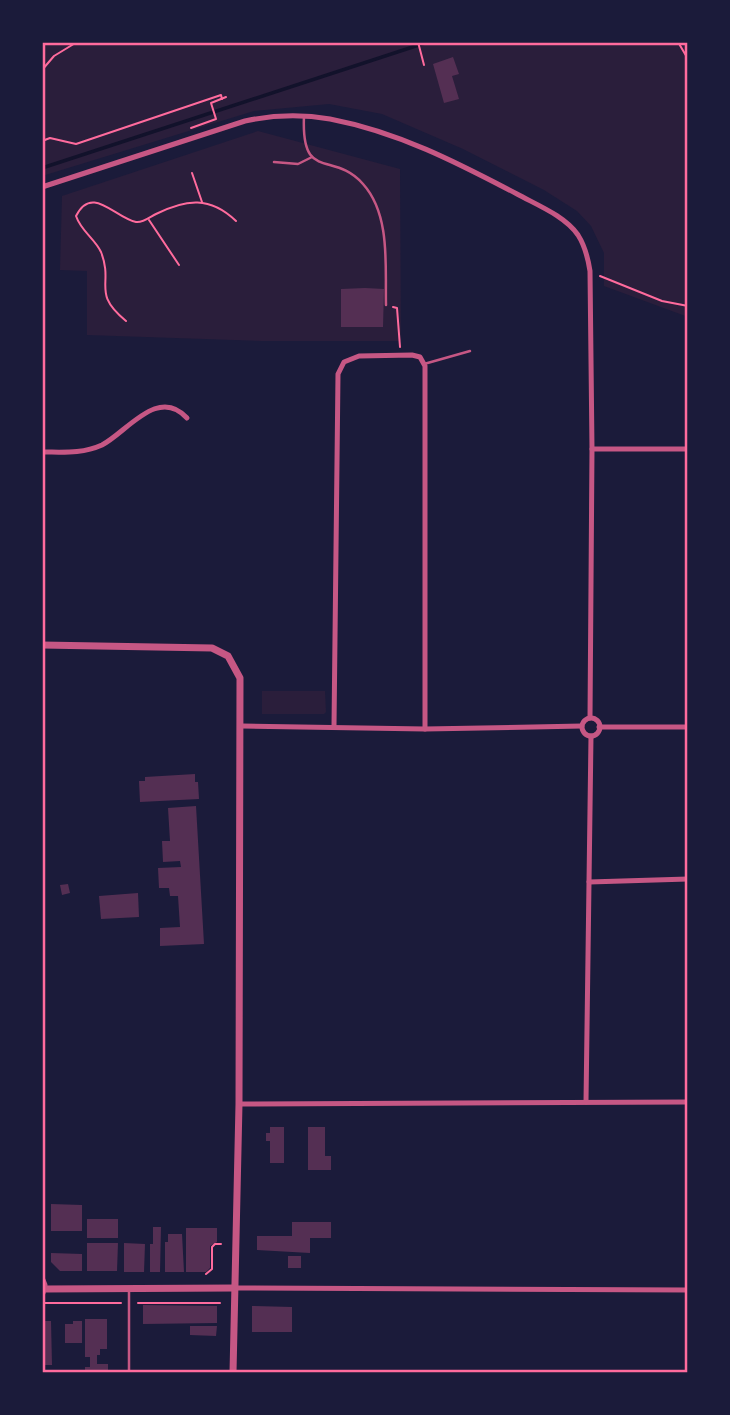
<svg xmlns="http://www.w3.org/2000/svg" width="730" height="1415" font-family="Figtree,sans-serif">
<rect width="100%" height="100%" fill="#1b1b3a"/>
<g fill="#2a1e3b">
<polygon points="47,42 688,42 688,317 604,286 604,253 591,226 577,211 544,190 463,149 382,114 329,104 254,111 42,176 42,44"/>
<polygon points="258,131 400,169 401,341 262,341 87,335 87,271 60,270 62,196"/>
<polygon points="262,691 325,691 326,712 324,714 262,714"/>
</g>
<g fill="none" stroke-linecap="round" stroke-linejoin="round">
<polyline stroke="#12122b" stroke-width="3.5" points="42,168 428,42"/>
</g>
<g fill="#542f53">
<polygon points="453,57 459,74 452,76 459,99 444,103 433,64"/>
<polygon points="365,288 384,289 383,327 341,327 341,289"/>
<polygon points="195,774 195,782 198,782 199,799 140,802 139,781 145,781 145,777"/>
<polygon points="196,806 204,944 160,946 160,928 180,927 178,896 170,896 169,888 159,888 158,868 181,867 180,861 163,862 162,841 170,841 168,808"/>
<polygon points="68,884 70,893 62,895 60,885"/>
<polygon points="138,893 139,917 101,919 99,896"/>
<polygon points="270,1127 284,1127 284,1163 270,1163 270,1141 266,1141 266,1133 270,1133"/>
<polygon points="308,1127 325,1127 325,1156 331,1156 331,1170 308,1170"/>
<polygon points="51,1204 82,1205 82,1231 51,1231"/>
<rect x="87" y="1219" width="31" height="19"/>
<polygon points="292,1222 331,1222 331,1238 310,1238 310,1253 257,1250 257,1236 292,1236"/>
<polygon points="153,1227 161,1227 160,1272 150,1272 150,1244 153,1244"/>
<polygon points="186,1228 217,1228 217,1242 210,1246 210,1268 206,1272 186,1272"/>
<polygon points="168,1234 182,1234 184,1272 165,1272 165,1242 168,1242"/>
<polygon points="87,1243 118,1243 117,1271 87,1271"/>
<polygon points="124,1243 145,1244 144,1272 124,1272"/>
<polygon points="51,1253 82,1254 82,1271 60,1271 51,1262"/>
<rect x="288" y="1256" width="13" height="12"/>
<polygon points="143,1305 217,1306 217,1323 143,1324"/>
<polygon points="252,1306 292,1307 292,1332 252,1332"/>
<polygon points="85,1319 107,1319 107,1349 100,1349 100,1355 97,1355 97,1364 108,1364 108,1373 85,1373 85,1367 90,1367 90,1357 85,1357"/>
<polygon points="42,1321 51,1321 52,1365 42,1365"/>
<polygon points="73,1321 82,1321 82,1343 65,1343 65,1324 73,1324"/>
<polygon points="190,1326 217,1326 216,1336 190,1335"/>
<rect x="62" y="1370" width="20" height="3"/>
</g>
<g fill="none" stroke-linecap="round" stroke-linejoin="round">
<g stroke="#ff6b9d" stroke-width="2">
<polyline points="418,42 424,65"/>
<polyline points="678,42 688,59"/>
<polyline points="42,70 54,56 77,42"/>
<polyline points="191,128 216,119 211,103 226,97"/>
<polyline points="42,141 50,138 76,144 221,95 222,99"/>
<polyline points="192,173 202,202"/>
<polyline points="149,220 179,265"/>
<polyline points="600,276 662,301 688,306"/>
<polyline points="393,307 397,308 400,347"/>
<path d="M126,321C91,292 114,285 101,252C95,239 81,231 76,216C92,184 115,218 136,222C143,223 150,217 156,214C186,199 210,196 236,221"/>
<polyline points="206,1274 212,1269 212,1247 215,1244 221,1244"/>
<polyline points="43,1303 121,1303"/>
<polyline points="138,1303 220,1303"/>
</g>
<g stroke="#c65784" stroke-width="2.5">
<path d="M304,116C301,183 333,150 363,184C391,215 385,267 386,305"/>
<polyline points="274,162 298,164 312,157"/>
<polyline points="424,364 470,351"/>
<polyline points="129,1289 129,1373"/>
</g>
<g stroke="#c65784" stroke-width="5">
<path d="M42,187L245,121C273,115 301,114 330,119C398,132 456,162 517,194C537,205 565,216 578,235C585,246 588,258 590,271L592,449L590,718"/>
<polyline points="592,449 688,449"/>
<path d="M42,452C63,452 82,454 102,445C127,432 158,386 187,418"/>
<circle cx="591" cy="727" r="9"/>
<polyline points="242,726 425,729 582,726"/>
<polyline points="334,726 338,374 344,362 359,356 412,355 420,357 425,366 425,729"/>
<polyline points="599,727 688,727"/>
<polyline points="589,882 688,879"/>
<polyline points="586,1102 591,736"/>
<polyline points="239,1104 688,1102"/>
<polyline points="235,1288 688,1290"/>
</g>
<g stroke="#c65784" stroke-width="7">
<polyline points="42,645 212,648 228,656 240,678 239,1104 233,1373"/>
<polyline points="42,1280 44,1285 42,1293"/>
<polyline points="44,1289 235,1288"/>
</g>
</g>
<rect width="730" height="1415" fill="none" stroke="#1b1b3a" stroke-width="88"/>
<rect x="44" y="44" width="642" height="1327" fill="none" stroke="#ff6b9d" stroke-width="2.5"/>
</svg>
